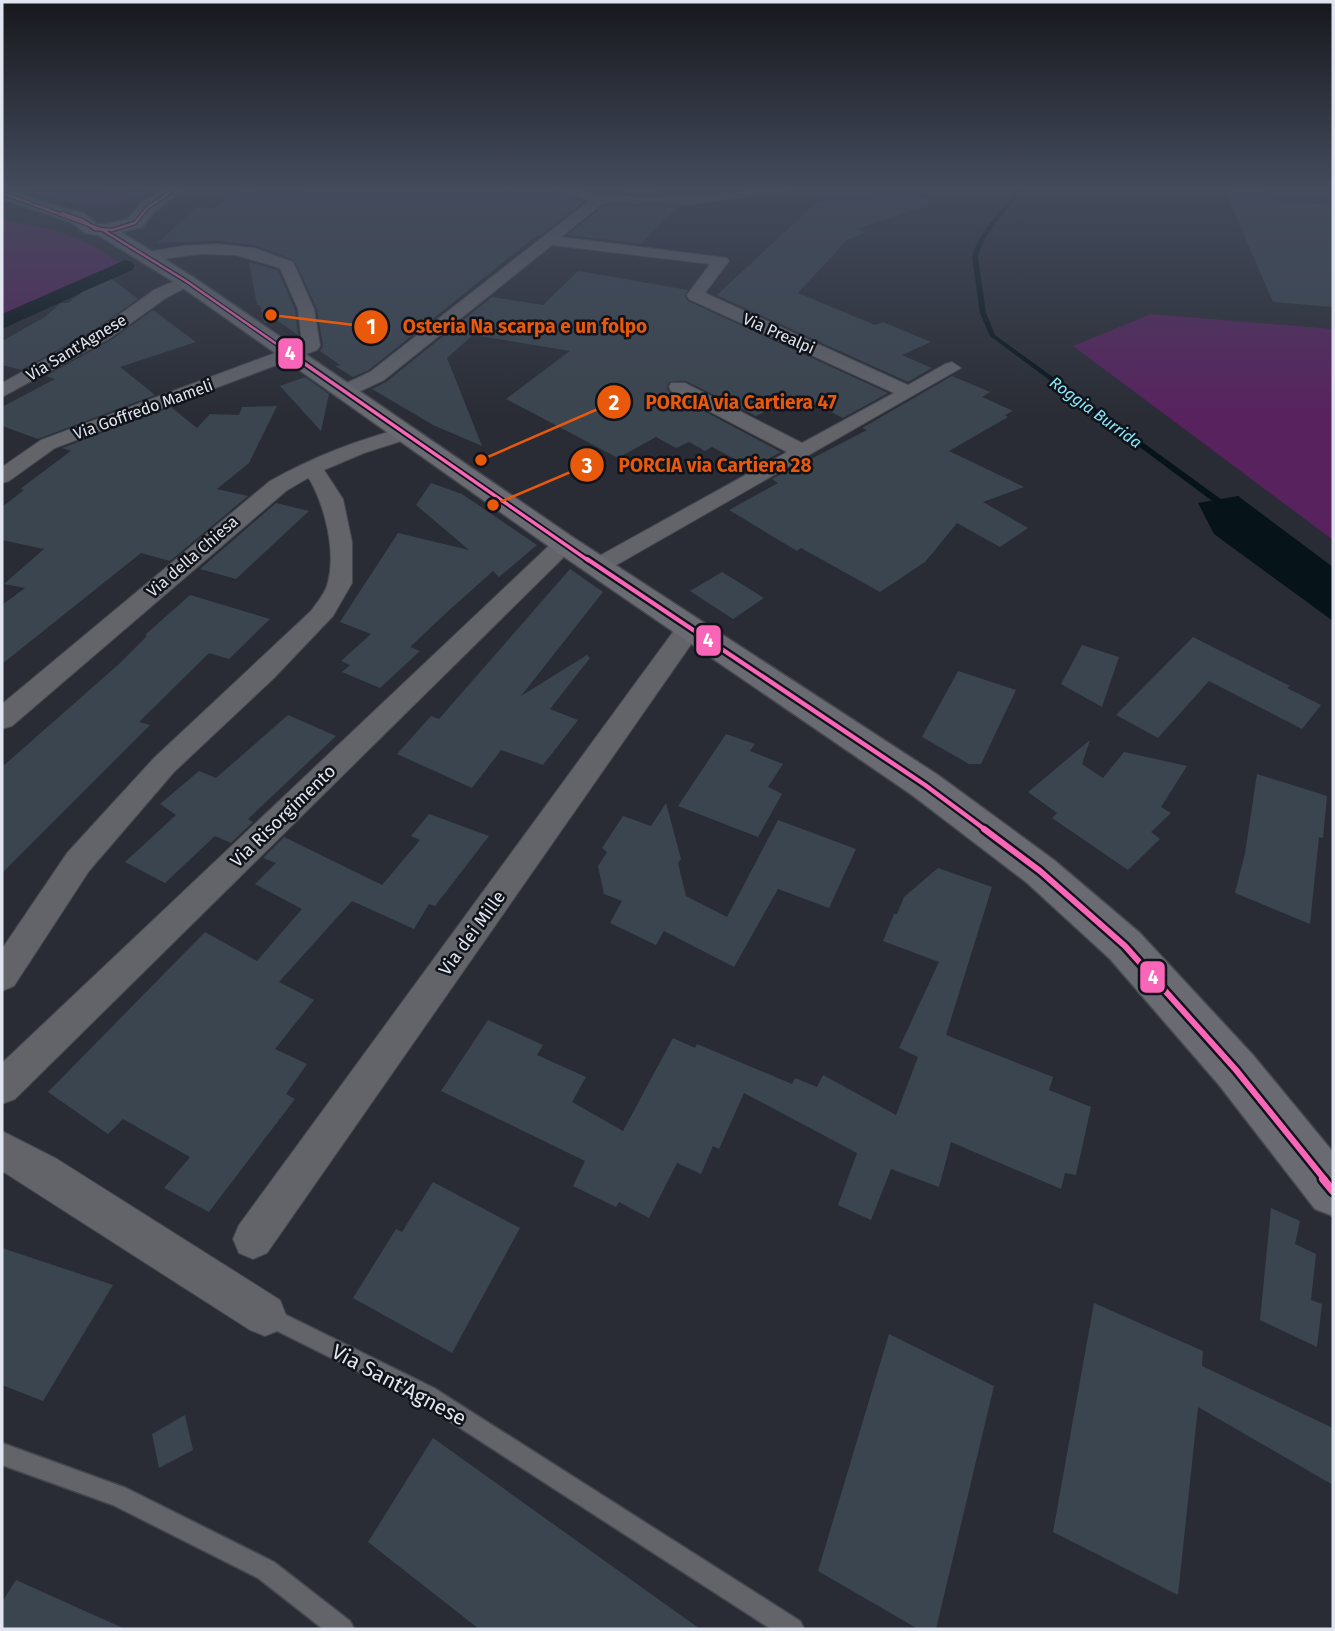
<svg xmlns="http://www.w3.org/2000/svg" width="1335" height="1631" font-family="'Fira Sans',sans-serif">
<rect width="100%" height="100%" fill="#292c34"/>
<g fill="#58225f">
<path d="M23,189H148C138,195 128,201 118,204C93,211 47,197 23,189Z"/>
<path d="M2,219C44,228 86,234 119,264L2,317Z"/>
<polygon points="1151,314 1333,329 1333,540 1073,346"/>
</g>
<polygon fill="#061419" points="1238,496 1333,567 1333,621 1214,534 1198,503"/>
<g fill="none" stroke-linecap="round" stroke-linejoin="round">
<path fill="#061419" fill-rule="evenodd" d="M1018,189H1023C1008,210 984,231 978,257L986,313L995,335L1229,505V509H1223L990,336L980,313L972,257C979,231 1002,210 1018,189Z"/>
<polygon fill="#061419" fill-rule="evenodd" points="125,260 132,262 135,266 132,270 2,329 2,314"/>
</g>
<g fill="#3b454f">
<polygon points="241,189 302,192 302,189 549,189 583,202 540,236 537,235 369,370 353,377 335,366 340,365 320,351 323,346 317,309 294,260 254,245 218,241 157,243 197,207 216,208"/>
<polygon points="590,189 665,189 658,194 648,194"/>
<polygon points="1224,189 1269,189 1275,201 1333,205 1333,307 1273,302"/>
<polygon points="927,198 928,205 856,229 865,233 847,240 798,293 875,325 883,322 931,342 902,355 932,368 908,382 714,294 717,295 818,201"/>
<polygon points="604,206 679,206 641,244 567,235"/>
<polygon points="249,262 278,270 295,310 298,335 278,321 264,323 260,305 257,305"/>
<polygon points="578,271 688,290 685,296 688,301 888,393 843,418 799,396 756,416 686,381 669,382 667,388 670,393 781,452 752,468 712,447 705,451 689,442 676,448 656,437 618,458 506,399 570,351 473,335 447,358 482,446 433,425 372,389 386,382 492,297 543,305"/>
<polygon points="112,279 138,299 97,328 21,370 2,365 2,341 45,317 61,303 68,303 82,292"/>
<polygon points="153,310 196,342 120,367 155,395 38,439 2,426 2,407 55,379 46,376 111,340"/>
<polygon points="952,376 990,392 982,397 1013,411 1005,415 1008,417 949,451 1024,487 983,502 1028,528 1000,547 957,523 925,562 880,592 801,548 797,551 729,510 778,483 772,479 867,430 862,428"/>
<polygon points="305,377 329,394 321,431 280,386"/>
<polygon points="277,406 249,463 217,489 248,496 170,561 141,553 2,664 2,605 25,588 4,584 44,549 2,540 2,507 24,490 20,489 71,451 62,448 171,407 197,428 210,414 239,415 242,407"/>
<polygon points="431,483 462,494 537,545 499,577 493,571 445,614 410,647 420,651 380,688 342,672 350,665 341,661 371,634 340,622 398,533 469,550 416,505"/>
<polygon points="276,503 309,511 236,579 200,569"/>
<polygon points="570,569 603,592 521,696 587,655 590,658 550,709 578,720 543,765 501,750 472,788 397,754 431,716 439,719"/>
<polygon points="722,572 764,598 733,619 690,591"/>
<polygon points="190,595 270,619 229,659 209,653 139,722 150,725 2,873 2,767 119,664 147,636 145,635"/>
<polygon points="1193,637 1290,686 1287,688 1321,705 1302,729 1209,681 1158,738 1116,715"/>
<polygon points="1082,645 1119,657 1102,707 1061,684"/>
<polygon points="958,671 1016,690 981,764 969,764 922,737"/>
<polygon points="288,715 336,736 248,819 253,822 231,843 215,836 165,883 125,862 176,815 160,804 199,771 216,778"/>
<polygon points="726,734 755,744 750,751 783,764 768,787 782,794 758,837 678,806"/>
<polygon points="1090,740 1082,764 1103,778 1124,752 1187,766 1161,807 1171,813 1151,832 1160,839 1128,870 1052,818 1057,813 1028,792"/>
<polygon points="1257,774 1327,796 1323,838 1319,837 1310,924 1235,893 1245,853"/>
<polygon points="666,803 681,859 678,863 686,896 727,917 778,820 856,849 829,908 778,889 734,967 664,931 656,945 610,923 622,901 604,894 598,866 607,852 602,848 623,816 651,826"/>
<polygon points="429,814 489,836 435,906 429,904 414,929 352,901 279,982 314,1000 275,1049 307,1064 286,1094 295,1099 209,1212 164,1188 190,1157 123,1119 108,1134 48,1092 205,932 257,961 302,909 255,884 276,863 263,858 284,837 382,885 420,840 411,836"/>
<polygon points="938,868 992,887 946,1035 1053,1077 1049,1090 1091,1107 1076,1175 1065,1173 1061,1189 951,1142 939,1187 891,1169 871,1220 838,1205 857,1153 744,1093 719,1149 713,1146 701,1174 677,1163 649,1218 619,1202 616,1207 573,1186 585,1161 441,1091 488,1020 543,1045 537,1055 586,1077 572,1102 623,1131 673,1038 695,1048 697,1044 792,1084 795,1078 817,1087 823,1075 896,1115 918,1057 899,1048 939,962 883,941 894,914 897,914 904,897"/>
<polygon points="433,1182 520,1228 452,1353 353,1298 396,1229 402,1232"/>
<polygon points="1271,1208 1300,1221 1295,1244 1316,1254 1311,1300 1322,1304 1317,1347 1260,1320"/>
<polygon points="2,1248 113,1285 43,1401 2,1385"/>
<polygon points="1094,1303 1203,1351 1202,1366 1333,1428 1333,1485 1198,1407 1178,1595 1053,1532"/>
<polygon points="889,1334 994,1386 936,1629 918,1629 818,1571"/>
<polygon points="185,1415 193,1450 159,1468 152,1434"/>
<polygon points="433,1438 700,1629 479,1629 368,1542"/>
<polygon points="16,1580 125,1629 2,1629 2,1602"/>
</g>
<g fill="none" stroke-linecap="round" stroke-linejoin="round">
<defs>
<g id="lane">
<polygon points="268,1306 434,1388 800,1621 804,1629 771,1629 420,1402 261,1323 258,1316 261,1309"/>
<polygon points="2,1443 126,1488 274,1562 350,1621 354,1629 323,1629 258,1578 113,1505 2,1465"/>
</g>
<g id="street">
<path d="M551,189C584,189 614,197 648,197C695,197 742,189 789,189L787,192L691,204L603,203L561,237L727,258L729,261L705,293L908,385L945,364L952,362L961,368L606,571H590L586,566L590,561L787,452L671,391L669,387L671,383H685L802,443L894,393L689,299L687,295L710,264L552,245L384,380L352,395H338L335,391L338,387L370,372L589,201Z"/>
<polygon points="218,244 254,248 293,262 314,309 320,346 317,350 55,448 9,481 2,483 2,467 41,440 302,343 298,309 280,268 236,255 200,254 147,261 139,256 141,253 182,246"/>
<polygon points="186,276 194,281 192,284 166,298 110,338 2,397 2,383 98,330 154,290"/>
<path d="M407,427L414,429L417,433L414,437L364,453L324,470L343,499L352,542V583L333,616L274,678L174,772L89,871L14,986L2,991V949L67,853L154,758L311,611C317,603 326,592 328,582C336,551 325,507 310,480L308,478L286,491L12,726L2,729V704L270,481C313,457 359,439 407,427Z"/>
<polygon points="564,537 572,539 575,544 572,549 15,1099 2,1104 2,1063 556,539"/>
<polygon points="690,619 699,621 702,627 699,633 267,1253 253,1259 239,1253 233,1239 239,1225 681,621"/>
<polygon points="2,1131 57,1159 280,1300 286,1315 280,1330 265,1336 250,1330 2,1171"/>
</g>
<polygon id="secondary" points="2,189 85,214 97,224 107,224 128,219 140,204 163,189 184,189 154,212 142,227 121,232 193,277 574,538 938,775 1054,860 1140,933 1253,1055 1333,1152 1333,1216 1315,1209 1219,1085 1110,959 1026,882 912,795 554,550 179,285 98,235 85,233 71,222 2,199"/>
</defs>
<use href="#lane" stroke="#44474e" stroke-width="3"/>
<use href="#street" stroke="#44474e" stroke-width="2"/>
<use href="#secondary" stroke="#44474e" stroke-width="3"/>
<g stroke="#606369" stroke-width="2.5" stroke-dasharray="1 2.5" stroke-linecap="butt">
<polyline points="88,189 113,189"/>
<polyline points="93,196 126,190"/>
</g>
<use href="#lane" fill="#62646a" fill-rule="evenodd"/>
<use href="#street" fill="#62646a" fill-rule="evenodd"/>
<use href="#secondary" fill="#696a72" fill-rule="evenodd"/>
<defs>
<g id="bus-1-far4">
<polyline points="2,193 103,230 186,281 288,352"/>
<polyline points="62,213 84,221 95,229 112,230 135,223 147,208 175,189"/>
</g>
<polyline id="bus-1-far3" points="285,350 589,561"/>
<polyline id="bus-1-far2" points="587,559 925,785 987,831"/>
<polyline id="bus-1-far1" points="984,829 1040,871 1125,946 1236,1070 1325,1180"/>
<polyline id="bus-1" points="1323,1179 1333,1191"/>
</defs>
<use href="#bus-1-far4" stroke="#101319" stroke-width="5"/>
<use href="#bus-1-far3" stroke="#101319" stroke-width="7"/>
<use href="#bus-1-far2" stroke="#101319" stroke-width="9"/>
<use href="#bus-1-far1" stroke="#101319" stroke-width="11"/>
<use href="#bus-1" stroke="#101319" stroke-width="13"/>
<use href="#bus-1-far4" stroke="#fa66b7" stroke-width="2.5"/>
<use href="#bus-1-far3" stroke="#fa66b7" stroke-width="3.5"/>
<use href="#bus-1-far2" stroke="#fa66b7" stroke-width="4.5"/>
<use href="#bus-1-far1" stroke="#fa66b7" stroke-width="6"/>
<use href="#bus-1" stroke="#fa66b7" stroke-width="8"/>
</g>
<linearGradient id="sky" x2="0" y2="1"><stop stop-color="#17181d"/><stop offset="0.45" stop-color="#434b5c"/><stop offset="1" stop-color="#434b5c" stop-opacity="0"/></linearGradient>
<rect width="1335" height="418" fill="url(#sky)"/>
<g text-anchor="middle" stroke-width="5" stroke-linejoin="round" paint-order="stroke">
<g font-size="16" fill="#e1e5ef" stroke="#101319">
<text transform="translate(779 333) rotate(24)" y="6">Via Prealpi</text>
<text transform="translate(76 347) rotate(-31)" y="6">Via Sant'Agnese</text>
<text transform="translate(143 409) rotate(-20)" y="6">Via Goffredo Mameli</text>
<text transform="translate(192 556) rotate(-41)" y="6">Via della Chiesa</text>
</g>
<g font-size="16" font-style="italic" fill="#89eafe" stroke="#101319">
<text transform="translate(1096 412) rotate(36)" y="6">Roggia Burrida</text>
</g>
<g font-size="18" fill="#e1e5ef" stroke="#101319">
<text transform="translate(283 816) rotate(-44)" y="6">Via Risorgimento</text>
<text transform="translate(472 933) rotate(-54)" y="6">Via dei Mille</text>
</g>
<g font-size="21" fill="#e1e5ef" stroke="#101319">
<text transform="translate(399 1385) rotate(28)" y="7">Via Sant'Agnese</text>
</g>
</g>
<path fill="none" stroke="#e8590c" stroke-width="2.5" d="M271 315L371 327M481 460L614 402M493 505L587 465"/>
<g fill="#e8590c" stroke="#101319" stroke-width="2.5">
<circle cx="271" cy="315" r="7"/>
<circle cx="481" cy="460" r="7"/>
<circle cx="493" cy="505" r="7"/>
<circle cx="371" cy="327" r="18"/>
<circle cx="614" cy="402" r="18"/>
<circle cx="587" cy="465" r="18"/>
</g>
<g font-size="21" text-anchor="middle" font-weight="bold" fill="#fff">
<text x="371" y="334">1</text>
<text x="614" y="410">2</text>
<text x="587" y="473">3</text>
</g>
<g font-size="19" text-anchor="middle" font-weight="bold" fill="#e8590c" stroke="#101319" stroke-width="5" stroke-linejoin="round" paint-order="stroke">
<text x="525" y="333">Osteria Na scarpa e un folpo</text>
<text x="741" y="409">PORCIA via Cartiera 47</text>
<text x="715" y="472">PORCIA via Cartiera 28</text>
</g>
<g stroke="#101319" stroke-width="2.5">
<rect x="277" y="337" width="27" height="33" rx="7" fill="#fa66b7"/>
<rect x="695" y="624" width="27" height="33" rx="7" fill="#fa66b7"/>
<rect x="1139" y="960" width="27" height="34" rx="7" fill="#fa66b7"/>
</g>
<g font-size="19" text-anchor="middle" font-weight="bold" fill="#fff">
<text x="290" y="360">4</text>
<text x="708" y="647">4</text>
<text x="1153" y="984">4</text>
</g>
<rect width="1335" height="1631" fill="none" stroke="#e1e5ef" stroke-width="7"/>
</svg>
